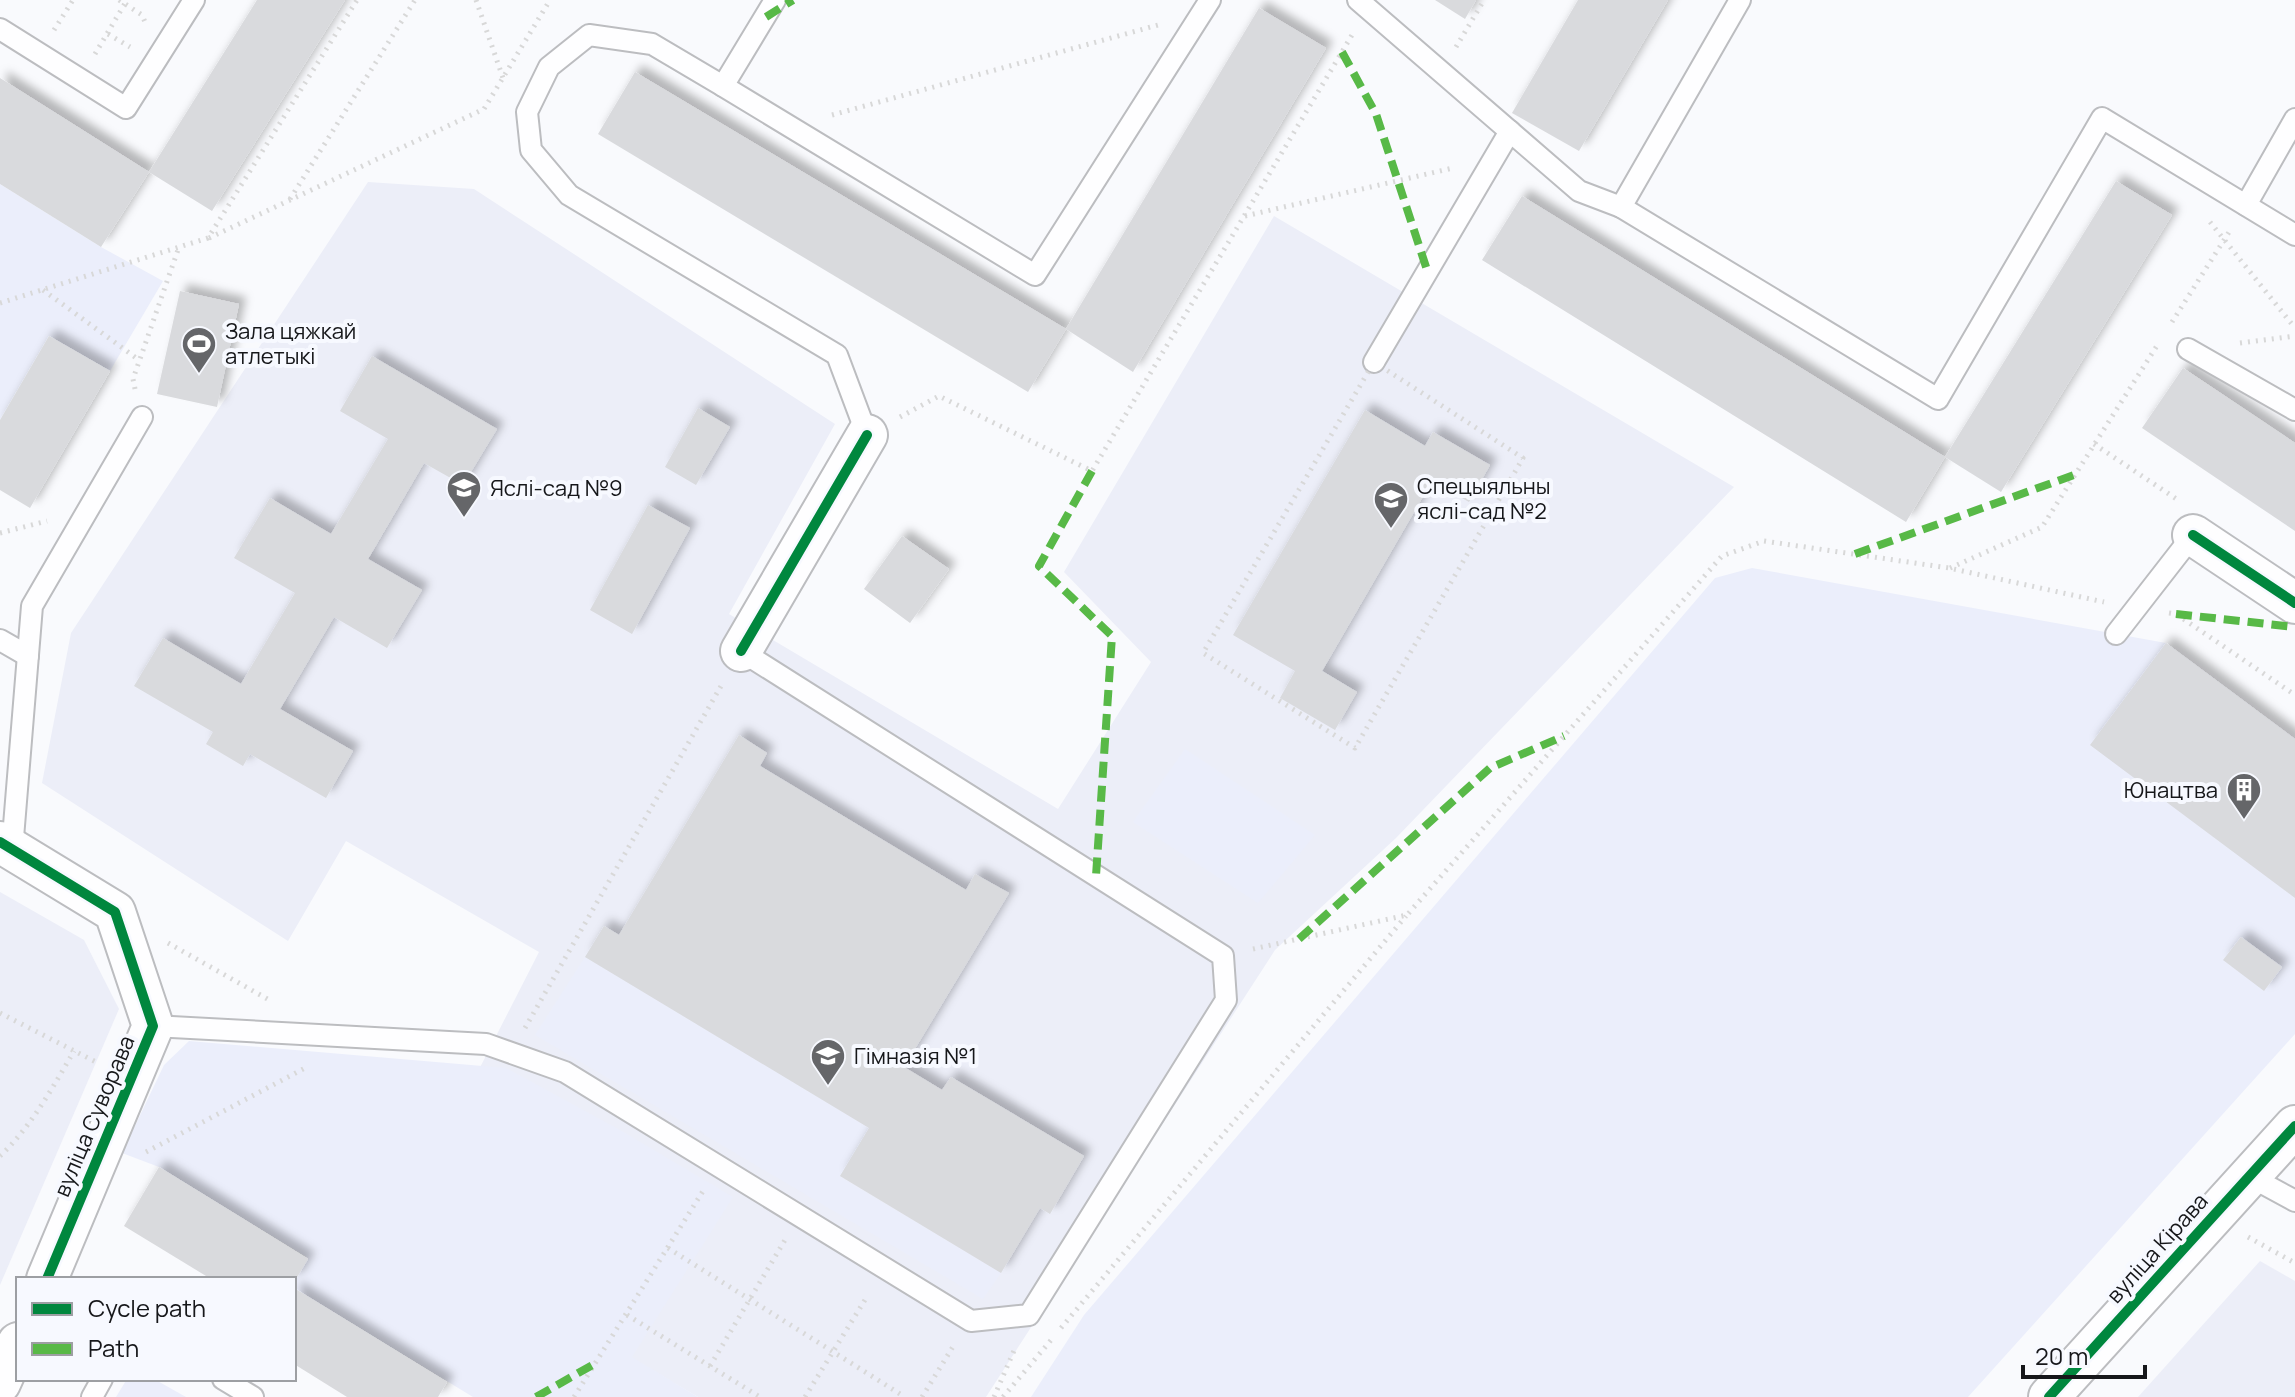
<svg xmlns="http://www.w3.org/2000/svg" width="2295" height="1397" font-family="Manrope,sans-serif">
<defs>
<filter id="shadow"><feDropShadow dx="7" dy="-7" stdDeviation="4" flood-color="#0004"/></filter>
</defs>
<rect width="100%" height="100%" fill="#f9fafd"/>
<g fill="#eceef8">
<polygon points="368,182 474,189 835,424 729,614 1058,809 1151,662 1064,572 1274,216 1734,487 1396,838 1275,950 986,1397 698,1397 401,1222 539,952 346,841 288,941 42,783 71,633"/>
<polygon points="0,892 84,940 119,1009 0,1285"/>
<polygon points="2260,1261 2295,1281 2295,1397 2138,1397"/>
</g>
<g fill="#ebeefb">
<polygon points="0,184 101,247 163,281 110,371 49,336 0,420"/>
<polygon points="1752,568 2166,643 2295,739 2295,1034 1968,1397 1031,1397 1084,1315 1715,578"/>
<polygon points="1185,749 1315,835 1258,903 1133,822"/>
<polygon points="585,957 869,1128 840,1177 1001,1273 983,1299 535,1035"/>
<polygon points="189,1041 506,1068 620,1130 733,1197 632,1357 698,1397 473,1397 294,1288 294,1282 308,1258 159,1167 122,1153 164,1065"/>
<polygon points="127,1379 154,1379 186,1397 116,1397"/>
</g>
<g fill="#d9dadd" filter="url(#shadow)">
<polygon points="257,0 345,0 212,211 149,172 101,247 0,184 0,78 149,172"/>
<polygon points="1435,0 1476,0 1465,19"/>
<polygon points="1578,0 1668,0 1579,151 1512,113"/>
<polygon points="1259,8 1326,48 1133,372 1066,329"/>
<polygon points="635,72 1066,329 1028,392 598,134"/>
<polygon points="2116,181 2172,215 2001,492 1945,457 1906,522 1482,260 1522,196 1945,457"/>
<polygon points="180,291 239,304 217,407 157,394"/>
<polygon points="49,336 110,371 30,508 0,490 0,420"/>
<polygon points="372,356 497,429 463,485 424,463 368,559 422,590 387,648 334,617 280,709 353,751 326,798 250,754 243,766 206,744 213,732 134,686 163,638 241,684 295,593 234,558 270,498 331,534 388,439 340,411"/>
<polygon points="2183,368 2295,443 2295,531 2142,428"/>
<polygon points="698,408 730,427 696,485 665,467"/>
<polygon points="1365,410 1425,446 1433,432 1490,465 1469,502 1432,481 1322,671 1357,692 1335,730 1280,698 1295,671 1233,635"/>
<polygon points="648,505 690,528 632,634 590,610"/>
<polygon points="902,536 949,569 910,623 864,589"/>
<polygon points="2166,643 2295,739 2295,898 2090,745"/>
<polygon points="739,735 767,753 760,766 966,890 975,874 1009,893 904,1067 942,1090 951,1077 1084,1156 1050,1214 1040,1208 1001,1273 840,1176 869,1128 585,957 604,926 619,935"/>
<polygon points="2241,937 2282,967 2264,991 2223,960"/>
<polygon points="159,1167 308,1259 296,1279 211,1279 124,1226"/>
<polygon points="294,1288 447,1382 438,1397 347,1397 294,1364"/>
</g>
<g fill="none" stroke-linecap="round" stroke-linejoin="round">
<defs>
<g id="lane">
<polyline points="775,0 723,86 1035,275 1210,0"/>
<polyline points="1358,0 1579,191 1621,207 1938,399 2102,118 2295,235"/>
<polyline points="0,29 126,108 194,0"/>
<polyline points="723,86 652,44 589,35 549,67 527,112 531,150 569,195 837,355 867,435"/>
<polyline points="2246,205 2295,119"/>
<polyline points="1621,207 1740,0"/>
<polyline points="2188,349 2295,410"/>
<polyline points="1374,362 1510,131"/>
<polyline points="2116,634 2193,535"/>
<polyline points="0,640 28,656"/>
<polyline points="12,850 32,606 142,417"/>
<polyline points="153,1026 486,1044 565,1072 971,1321 1029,1315 1226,1000 1223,956 741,651"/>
<polyline points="2249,1176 2295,1201"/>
<polyline points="223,1379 253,1397"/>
<polyline points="92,1397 102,1379"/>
</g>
<g id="street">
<polyline points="2193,535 2295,603"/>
<polyline points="741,651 867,435"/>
<polyline points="0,842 115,912 153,1026 47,1279"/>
<polyline points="0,1383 18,1343"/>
<polyline points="2049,1397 2295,1126"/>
</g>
</defs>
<use href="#lane" stroke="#bcbdc0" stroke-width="24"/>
<use href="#street" stroke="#bcbdc0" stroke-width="44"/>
<g stroke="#d8d8d8" stroke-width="5" stroke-dasharray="2 6" stroke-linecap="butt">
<polyline points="119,0 142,15 145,22"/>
<polyline points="476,0 503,78"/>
<polyline points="54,30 73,0"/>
<polyline points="108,34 130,47"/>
<polyline points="1456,47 1484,0"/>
<polyline points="95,54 127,0"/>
<polyline points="832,115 1158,25"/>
<polyline points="290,199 415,0"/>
<polyline points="1245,216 1453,168"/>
<polyline points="2210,222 2295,328"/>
<polyline points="209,238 484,109 550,0"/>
<polyline points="43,290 139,360"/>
<polyline points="0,303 208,238 357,0"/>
<polyline points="2172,322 2231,229"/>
<polyline points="2240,343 2295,336"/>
<polygon points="1374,362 1523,458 1355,748 1203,653"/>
<polyline points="135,389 133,379 179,247"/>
<polyline points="900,417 939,396 1092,471 1352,35"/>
<polyline points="2094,444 2178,500"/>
<polyline points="0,533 47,521"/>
<polyline points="1950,568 2042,527 2158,344"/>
<polyline points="2169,613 2176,614 2295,695"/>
<polyline points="168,943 271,1001"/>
<polyline points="1253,949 1407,915 1722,556 1764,541 1949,568 2104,602"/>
<polyline points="0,1013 96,1062"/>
<polyline points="525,1028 721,686"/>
<polyline points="146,1152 307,1067"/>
<path d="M0,1156C31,1127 53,1087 74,1051"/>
<polyline points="2248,1237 2295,1263"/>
<polyline points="668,1248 905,1397"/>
<polyline points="627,1315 760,1397"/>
<polyline points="1061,1328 1406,916"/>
<polyline points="710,1366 785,1240"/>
<polyline points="574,1397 703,1191"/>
<polyline points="805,1397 868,1295"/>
<polyline points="922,1397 954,1345"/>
<polyline points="994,1397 1016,1346"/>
<polyline points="1003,1397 1052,1339"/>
</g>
<use href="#lane" stroke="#fefeff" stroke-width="20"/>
<use href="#street" stroke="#fefeff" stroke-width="40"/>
<g stroke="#58b947" stroke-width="8" stroke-dasharray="16 8" stroke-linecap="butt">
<polyline points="766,17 793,0"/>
<polyline points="1342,52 1376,114 1427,270"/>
<polyline points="1092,471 1039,566 1112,636 1096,876"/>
<polyline points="1855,554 2074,475"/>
<polyline points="2176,614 2295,627"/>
<polyline points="1299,939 1490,768 1564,736"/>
<polyline points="536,1397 596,1363"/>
</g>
<defs>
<g id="cycleway">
<polyline points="2193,535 2295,603"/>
<polyline points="741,651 867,435"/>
<polyline points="0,842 115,912 153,1026 47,1279"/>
<polyline points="2049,1397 2295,1126"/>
</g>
</defs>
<use href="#cycleway" stroke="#f7f9ff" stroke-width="15"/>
<use href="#cycleway" stroke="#00873e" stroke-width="10"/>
</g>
<defs>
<symbol id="stadium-pin" viewBox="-11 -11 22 30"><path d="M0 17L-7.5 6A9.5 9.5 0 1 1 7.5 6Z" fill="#656669" stroke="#f7f9ff"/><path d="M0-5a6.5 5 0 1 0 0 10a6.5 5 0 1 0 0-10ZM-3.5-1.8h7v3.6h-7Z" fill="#fff"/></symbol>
<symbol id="school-pin" viewBox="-11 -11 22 30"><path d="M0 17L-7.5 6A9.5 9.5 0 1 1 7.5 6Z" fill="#656669" stroke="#f7f9ff"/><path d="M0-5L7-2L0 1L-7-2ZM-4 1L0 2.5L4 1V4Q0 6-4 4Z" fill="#fff"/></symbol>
<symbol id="building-pin" viewBox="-11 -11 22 30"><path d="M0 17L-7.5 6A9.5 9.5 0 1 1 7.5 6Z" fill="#656669" stroke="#f7f9ff"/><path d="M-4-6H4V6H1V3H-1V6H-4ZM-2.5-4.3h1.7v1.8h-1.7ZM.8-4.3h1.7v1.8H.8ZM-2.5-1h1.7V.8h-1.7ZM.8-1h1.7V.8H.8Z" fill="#fff"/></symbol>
</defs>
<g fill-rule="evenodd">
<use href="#stadium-pin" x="179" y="324" width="40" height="54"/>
<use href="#school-pin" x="444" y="468" width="40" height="54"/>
<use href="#school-pin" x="1371" y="479" width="40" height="54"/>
<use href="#building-pin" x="2224" y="770" width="40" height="54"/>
<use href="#school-pin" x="808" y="1036" width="40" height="54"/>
</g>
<g text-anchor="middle" stroke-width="8" stroke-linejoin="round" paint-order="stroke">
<g font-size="22" fill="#16171a" stroke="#f7f9ff" text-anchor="start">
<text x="225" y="339">Зала цяжкай<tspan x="225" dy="25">атлетыкі</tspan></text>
<text x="1417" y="494">Спецыяльны<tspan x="1417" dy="25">яслі-сад №2</tspan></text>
<text x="490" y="496">Яслі-сад №9</text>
<text x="2218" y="798" text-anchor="end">Юнацтва</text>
<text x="854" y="1064">Гімназія №1</text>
</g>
<g font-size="22" fill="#16171a" stroke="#f7f9ff">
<text transform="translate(94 1116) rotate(-67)" y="8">вуліца Суворава</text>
<text transform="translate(2157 1248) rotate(-48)" y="8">вуліца Кірава</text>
</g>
</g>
<rect x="16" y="1277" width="280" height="104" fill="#f7f9ff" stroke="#9d9fa3" stroke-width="2"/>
<rect x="32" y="1303" width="40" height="12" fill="#00873e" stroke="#9d9fa3" stroke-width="2"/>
<text x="88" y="1317" font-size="24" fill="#16171a">Cycle path</text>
<rect x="32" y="1343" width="40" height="12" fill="#58b947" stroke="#9d9fa3" stroke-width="2"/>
<text x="88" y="1357" font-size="24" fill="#16171a">Path</text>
<path d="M2023 1365v12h122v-12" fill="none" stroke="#16171a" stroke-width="4"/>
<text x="2035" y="1365" font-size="24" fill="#16171a" stroke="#f7f9ff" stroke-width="6" paint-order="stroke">20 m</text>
</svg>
